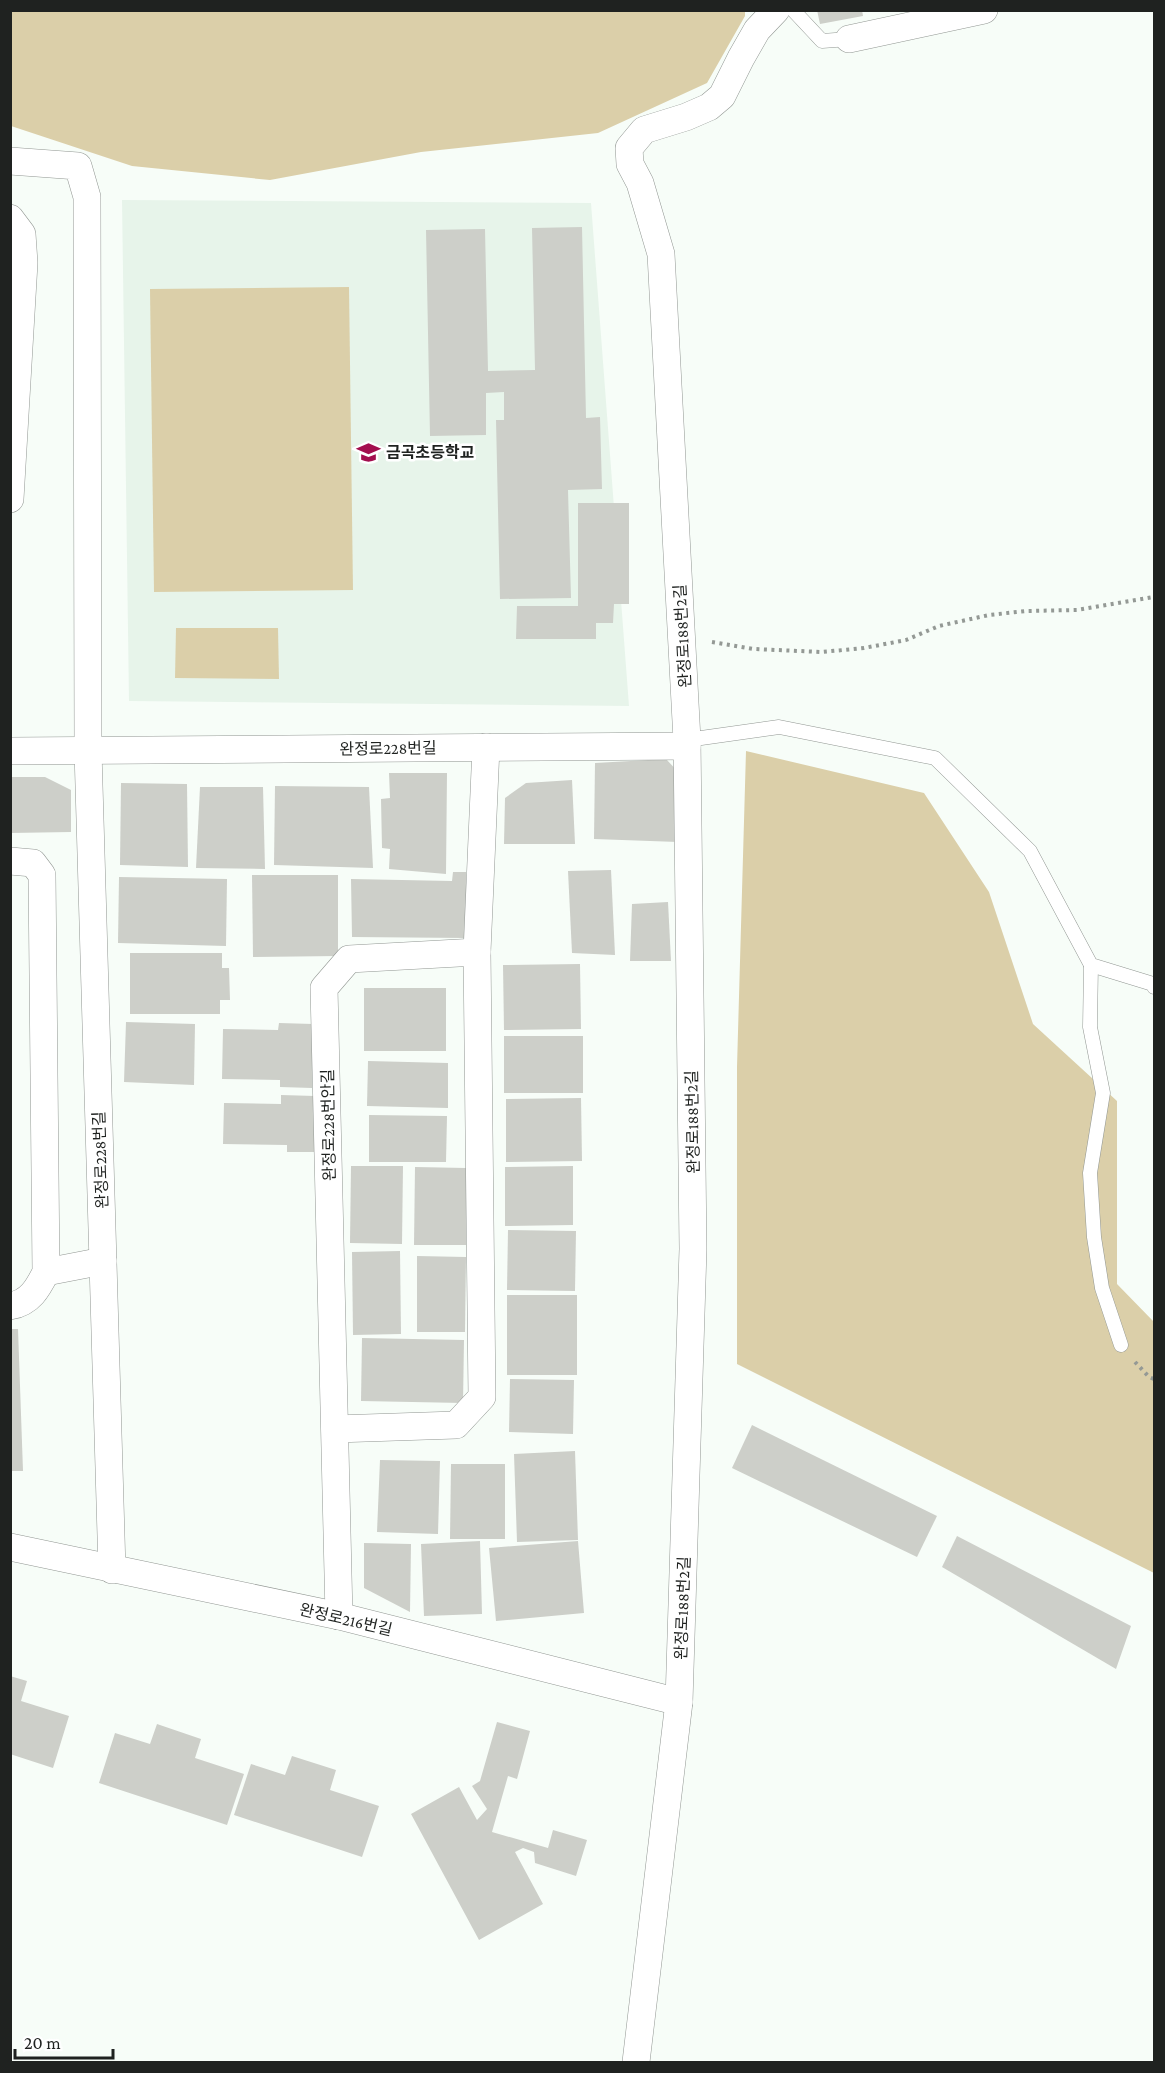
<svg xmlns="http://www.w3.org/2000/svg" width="1165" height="2073" font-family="'Crimson Pro','Noto Sans KR',serif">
<rect width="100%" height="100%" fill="#f7fdf8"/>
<polygon fill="#e7f4ea" points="122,200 591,203 629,706 129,701"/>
<g fill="#dbcfa9">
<polygon points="11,10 745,10 745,16 707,83 598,133 421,152 270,180 132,166 11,126"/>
<polygon points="349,287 353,590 154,592 150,289"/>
<polygon points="176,628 278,628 279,679 175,678"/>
<polygon points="746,751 924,793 989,892 1033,1024 1117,1101 1117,1284 1154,1322 1154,1573 737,1364 737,1067"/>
</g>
<g fill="#cdcfc9">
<polygon points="817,10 862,10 863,16 820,24"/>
<polygon points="582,227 586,418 600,417 602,489 568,490 571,598 500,599 496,420 504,420 504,392 486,393 486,435 430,436 426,230 485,229 488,371 535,370 532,228"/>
<polygon points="578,503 629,503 629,604 614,604 613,623 596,623 596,639 516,639 517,606 578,606"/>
<polygon points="666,759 681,775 678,842 594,839 595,763"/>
<polygon points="389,773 447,773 446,874 389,869 390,849 382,848 381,799 390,798"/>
<polygon points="10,777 45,777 71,790 71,832 10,833"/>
<polygon points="572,780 575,844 504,844 505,798 526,783"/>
<polygon points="121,783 187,784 188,867 120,865"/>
<polygon points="275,786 369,787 373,868 274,865"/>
<polygon points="200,787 263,787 265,869 196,868"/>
<polygon points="611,870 615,955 572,953 568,871"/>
<polygon points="453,872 466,872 466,938 352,937 351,879 452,881"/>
<polygon points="252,875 338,875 338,956 253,957"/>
<polygon points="119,877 227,879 226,946 118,943"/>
<polygon points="668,902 671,961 630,961 632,904"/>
<polygon points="130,953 222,953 222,968 229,968 230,1000 220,1000 220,1014 130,1014"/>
<polygon points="580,964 581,1029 504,1030 503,965"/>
<rect x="364" y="988" width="82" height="63"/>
<polygon points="126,1022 195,1024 194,1085 124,1082"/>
<polygon points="279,1023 313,1024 312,1088 280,1087 280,1080 222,1079 223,1029 278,1030"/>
<rect x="504" y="1036" width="79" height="57"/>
<polygon points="368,1061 448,1063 448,1108 367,1106"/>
<polygon points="281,1095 315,1096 314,1152 287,1152 287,1145 223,1144 224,1103 281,1104"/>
<polygon points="581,1098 582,1161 506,1162 506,1099"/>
<polygon points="369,1115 447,1116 446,1162 369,1162"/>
<polygon points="351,1166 403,1166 402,1244 350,1243"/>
<polygon points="573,1166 573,1225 505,1226 505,1167"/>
<polygon points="415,1167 466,1168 466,1245 414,1245"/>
<polygon points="508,1230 576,1231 575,1291 507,1290"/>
<polygon points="400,1251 401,1334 353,1335 352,1252"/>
<polygon points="417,1256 466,1257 465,1332 417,1332"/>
<rect x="507" y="1295" width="70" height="80"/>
<polygon points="10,1329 18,1329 23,1471 10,1471"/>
<polygon points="362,1338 464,1340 463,1403 361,1401"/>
<polygon points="510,1379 574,1380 573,1434 509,1432"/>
<polygon points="752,1425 937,1516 917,1557 732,1468"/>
<polygon points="575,1451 578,1540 517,1542 514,1454"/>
<polygon points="380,1460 440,1461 438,1534 377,1532"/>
<polygon points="451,1464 505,1464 505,1539 450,1539"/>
<polygon points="957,1536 1131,1626 1116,1669 942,1567"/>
<polygon points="480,1541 482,1614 424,1616 421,1544"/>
<polygon points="578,1541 584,1613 496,1621 489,1548"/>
<polygon points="364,1543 411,1544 410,1612 364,1588"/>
<polygon points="10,1676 27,1681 21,1701 69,1716 53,1768 10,1754"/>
<polygon points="497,1722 530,1731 517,1779 508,1776 492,1832 548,1848 553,1830 587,1840 576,1876 535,1863 534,1852 523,1848 515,1852 543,1904 479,1940 411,1814 459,1787 477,1820 487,1809 472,1786 480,1781"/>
<polygon points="157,1724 201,1739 195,1758 244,1774 227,1825 99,1783 115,1733 150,1744"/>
<polygon points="292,1756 336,1770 330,1790 379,1806 362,1857 234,1815 251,1764 285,1775"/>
</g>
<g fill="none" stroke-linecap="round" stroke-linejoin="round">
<defs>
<g id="service">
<polyline points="793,10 822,41 849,39"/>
<polyline points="687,740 779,727 935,758 1030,851 1091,965 1153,984 1154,987"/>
<polyline points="1091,965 1090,1027 1103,1093 1090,1173 1094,1237 1102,1288 1121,1345"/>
</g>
<g id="minor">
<polyline points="849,39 984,10"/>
<polyline points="10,161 78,166 87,197 88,751 112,1570"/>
<polyline points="10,218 22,234 24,263 10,499"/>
<polyline points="10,751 687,746"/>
<path d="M10,861L33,863L42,875L46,1272C38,1288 30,1303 10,1306"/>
<polyline points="46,1272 103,1261"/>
<polyline points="335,1429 456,1425 482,1397 477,952 486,747"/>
<polyline points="10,1547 339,1616 679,1702"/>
<polyline points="339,1616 324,988 349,959 477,952"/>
<polyline points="636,2062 679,1702 693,1249 687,740 661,254 640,183 630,164 629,148 644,130 686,117 709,107 722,96 741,58 757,30 776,10"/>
</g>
</defs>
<use href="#service" stroke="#929793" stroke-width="15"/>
<use href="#minor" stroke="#929793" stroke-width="28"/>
<g stroke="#949995" stroke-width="4" stroke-dasharray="3 4.5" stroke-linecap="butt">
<polyline points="712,642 754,649 822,652 864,648 906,640 939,626 989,615 1026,611 1077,610 1154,597"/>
<polyline points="1135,1362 1149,1377 1154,1379"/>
</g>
<use href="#service" stroke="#fff" stroke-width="14"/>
<use href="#minor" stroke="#fff" stroke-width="27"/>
</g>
<defs>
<symbol id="school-bare" viewBox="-9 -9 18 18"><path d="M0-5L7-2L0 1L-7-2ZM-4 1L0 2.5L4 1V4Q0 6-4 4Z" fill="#a30e4e" stroke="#fff" stroke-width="2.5" paint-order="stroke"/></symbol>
</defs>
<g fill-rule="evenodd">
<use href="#school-bare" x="352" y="436" width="33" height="33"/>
</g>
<g text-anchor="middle" stroke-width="5" stroke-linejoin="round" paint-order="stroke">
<g font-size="16" font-weight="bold" fill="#1f2220" stroke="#fff" text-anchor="start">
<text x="386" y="458">금곡초등학교</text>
</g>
<g font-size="16" fill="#1f2220" stroke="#fff">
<text transform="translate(682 636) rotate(-93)" y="6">완정로188번2길</text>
<text transform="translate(388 748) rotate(-1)" y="6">완정로228번길</text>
<text transform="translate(692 1122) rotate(-91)" y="6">완정로188번2길</text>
<text transform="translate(328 1125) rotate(-91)" y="6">완정로228번안길</text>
<text transform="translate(100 1160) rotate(-92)" y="6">완정로228번길</text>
<text transform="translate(682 1608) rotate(-88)" y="6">완정로188번2길</text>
<text transform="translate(346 1619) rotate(13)" y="6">완정로216번길</text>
</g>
</g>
<rect width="1165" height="2073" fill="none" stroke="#1f2220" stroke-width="24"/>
<path d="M15 2049v9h98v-9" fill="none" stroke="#1f2220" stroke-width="3"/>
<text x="24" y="2049" font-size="18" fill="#1f2220" stroke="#ffffff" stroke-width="4.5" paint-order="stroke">20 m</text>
</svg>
